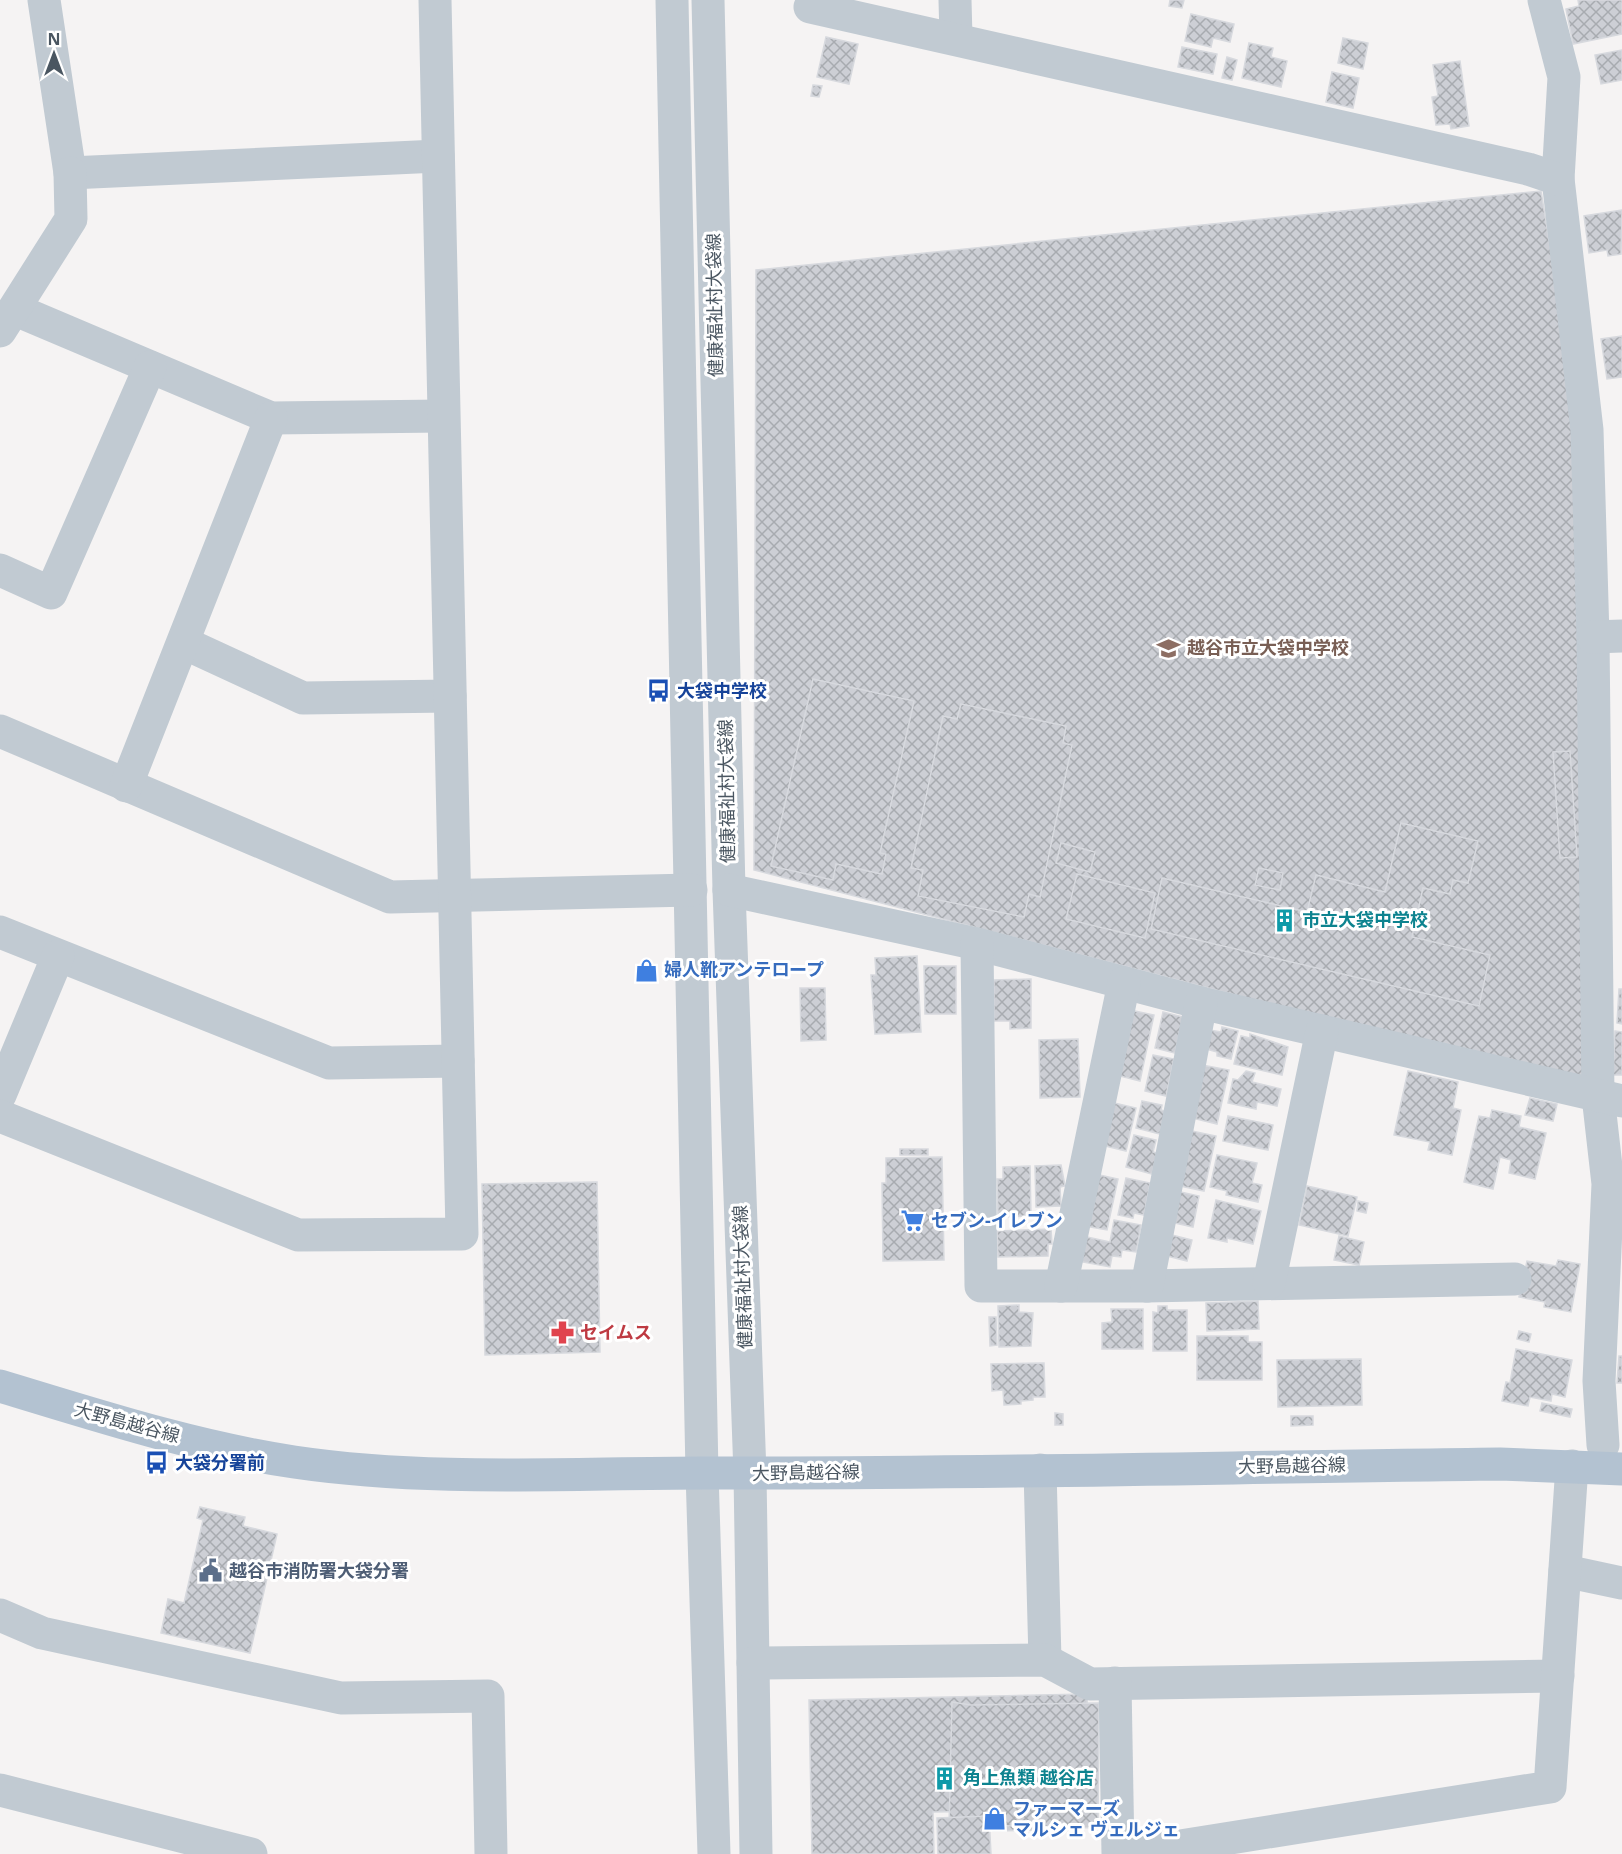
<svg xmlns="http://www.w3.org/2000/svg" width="1622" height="1854" font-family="'Noto Sans','Noto Sans JP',sans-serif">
<defs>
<pattern id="building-cross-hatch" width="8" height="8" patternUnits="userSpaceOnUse" patternTransform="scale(1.5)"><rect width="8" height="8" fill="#cdcfd5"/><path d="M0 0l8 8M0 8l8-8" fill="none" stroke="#a8abb0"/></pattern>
</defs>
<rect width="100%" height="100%" fill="#f5f3f3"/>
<g fill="url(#building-cross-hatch)" stroke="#d7d9de" stroke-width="1.5">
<polygon points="1170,0 1184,0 1182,8 1169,6"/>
<polygon points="1578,0 1622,0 1622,34 1573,44 1566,9 1579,6"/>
<polygon points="1191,14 1234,24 1230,42 1213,38 1211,47 1185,41"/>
<polygon points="826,37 858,44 849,84 817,77"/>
<polygon points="1343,38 1368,43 1363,69 1338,63"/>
<polygon points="1249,43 1273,48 1271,57 1287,61 1281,87 1242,78"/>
<polygon points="1182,47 1217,54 1213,74 1178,67"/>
<polygon points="1622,50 1622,80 1601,84 1595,55"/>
<polygon points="1227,57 1237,60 1232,80 1222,78"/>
<polygon points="1460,61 1469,126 1451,129 1450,124 1436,125 1432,97 1438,96 1433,65"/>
<polygon points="1332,72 1359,78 1353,108 1326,102"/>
<polygon points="813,85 822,86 819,97 811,96"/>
<polygon points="1541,191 1579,426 1590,1087 754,870 756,270"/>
<polygon points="1622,210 1621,254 1608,256 1607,250 1589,253 1584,216"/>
<polygon points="1622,336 1622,377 1607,379 1601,339"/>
<polygon points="813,679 914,701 880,853 886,854 882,874 836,864 833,880 771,866"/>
<polygon points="961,704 1066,726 1063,743 1072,745 1040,897 1029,894 1024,917 918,896 923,870 911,868 943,716 957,719"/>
<polygon points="1570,751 1577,857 1560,858 1553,752"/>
<polygon points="1401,823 1478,841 1468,883 1453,880 1450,894 1423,888 1412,937 1490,955 1479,1006 1151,929 1162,878 1307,912 1316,875 1385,892"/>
<polygon points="1061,843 1095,852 1090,872 1056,863"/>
<polygon points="1259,868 1283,873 1280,890 1255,885"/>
<polygon points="1077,874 1155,893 1145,938 1066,919"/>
<polygon points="917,956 921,1032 875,1034 871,975 876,975 875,958"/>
<polygon points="924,966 956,966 956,1014 925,1014"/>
<polygon points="1031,979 1031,1028 1010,1029 1010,1021 994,1021 994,980"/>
<polygon points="800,988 825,988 826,1040 801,1041"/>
<polygon points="1619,989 1622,989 1622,1024 1617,1023"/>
<polygon points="1130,1010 1154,1015 1140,1081 1116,1075"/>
<polygon points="1163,1012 1183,1017 1175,1053 1155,1048"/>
<polygon points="1222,1027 1238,1031 1231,1059 1217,1056 1217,1052 1206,1049 1210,1030 1221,1032"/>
<polygon points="1615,1031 1622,1032 1622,1075 1613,1075"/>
<polygon points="1250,1034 1288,1047 1282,1075 1234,1064 1241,1036 1250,1038"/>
<polygon points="1078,1039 1080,1097 1040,1098 1039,1040"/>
<polygon points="1153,1055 1174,1059 1166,1096 1145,1091"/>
<polygon points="1202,1065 1229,1070 1217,1124 1192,1118"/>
<polygon points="1246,1071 1255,1073 1252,1082 1281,1089 1277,1106 1257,1102 1256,1109 1228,1103 1233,1079 1238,1080"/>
<polygon points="1408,1071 1458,1082 1453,1108 1461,1110 1452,1155 1428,1150 1430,1142 1394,1135"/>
<polygon points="1530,1098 1557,1104 1553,1121 1525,1115"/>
<polygon points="1142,1101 1162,1105 1161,1110 1165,1111 1160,1134 1136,1128"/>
<polygon points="1110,1102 1136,1108 1126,1151 1101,1145"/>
<polygon points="1492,1110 1521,1116 1519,1127 1546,1133 1535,1179 1509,1173 1511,1160 1500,1157 1493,1189 1464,1182 1479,1116 1490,1118"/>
<polygon points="1228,1116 1273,1125 1268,1150 1223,1141"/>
<polygon points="1187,1130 1216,1136 1204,1191 1175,1185"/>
<polygon points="1134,1135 1156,1140 1153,1152 1157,1153 1152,1174 1126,1167"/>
<rect x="900" y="1149" width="28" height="6"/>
<polygon points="1217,1155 1257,1163 1252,1183 1262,1185 1258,1202 1226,1195 1227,1191 1210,1187"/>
<polygon points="942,1157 944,1260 883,1261 882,1183 886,1183 886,1158"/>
<polygon points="1061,1165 1065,1186 1060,1187 1061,1206 1036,1207 1035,1166"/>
<polygon points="1030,1166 1031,1216 998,1217 997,1179 1003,1179 1003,1167"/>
<polygon points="1095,1174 1118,1179 1107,1230 1084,1226"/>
<polygon points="1126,1178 1150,1183 1144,1215 1134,1213 1133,1218 1118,1215"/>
<polygon points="597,1182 600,1352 485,1355 482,1184"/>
<polygon points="1307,1186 1357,1197 1348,1236 1299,1225"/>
<polygon points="1176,1191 1199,1196 1193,1227 1170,1222"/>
<polygon points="1216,1200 1261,1211 1253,1244 1227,1238 1227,1242 1208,1238"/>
<polygon points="1358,1201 1368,1203 1366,1213 1357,1211"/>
<polygon points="1114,1220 1141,1225 1136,1252 1122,1250 1121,1257 1112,1256 1110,1267 1077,1261 1082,1236 1110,1242"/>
<polygon points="1051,1229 1052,1244 1048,1244 1048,1256 998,1257 997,1231"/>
<polygon points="1168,1234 1192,1240 1187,1261 1163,1255"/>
<polygon points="1339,1236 1364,1242 1359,1265 1334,1260"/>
<polygon points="1558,1260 1580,1264 1571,1312 1544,1307 1545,1302 1519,1297 1527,1261 1556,1266"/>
<polygon points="1258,1301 1259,1329 1207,1331 1206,1303"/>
<polygon points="1019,1305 1019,1312 1033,1313 1031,1346 999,1347 998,1306"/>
<polygon points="1158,1306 1167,1306 1167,1310 1187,1310 1187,1351 1153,1351 1153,1312 1158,1313"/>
<polygon points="1111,1309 1143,1309 1143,1349 1102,1349 1102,1323 1112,1322"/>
<polygon points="989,1317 996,1317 997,1345 990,1346"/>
<polygon points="1519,1331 1531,1334 1529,1342 1517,1339"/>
<polygon points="1197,1336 1248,1336 1248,1342 1262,1342 1262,1380 1197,1380"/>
<polygon points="1516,1349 1572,1360 1565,1397 1552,1394 1551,1401 1530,1397 1528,1406 1502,1401 1506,1382 1510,1383"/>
<polygon points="1619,1356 1622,1356 1622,1383 1617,1383"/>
<polygon points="1361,1359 1362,1405 1278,1407 1277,1360"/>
<polygon points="1044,1363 1045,1397 1033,1397 1033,1400 1021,1401 1021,1404 1004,1405 1003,1390 992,1391 991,1364"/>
<polygon points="1542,1403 1572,1409 1570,1417 1540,1411"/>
<polygon points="1055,1413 1063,1414 1063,1425 1055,1425"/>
<polygon points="1291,1416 1313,1416 1313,1425 1291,1426"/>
<polygon points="200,1507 245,1517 243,1526 277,1534 250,1653 161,1633 168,1599 184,1603 203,1520 197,1518"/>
<polygon points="1087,1694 1088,1745 1078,1746 1080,1829 993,1831 993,1811 933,1812 934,1854 812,1854 809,1700"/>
<polygon points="952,1702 971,1705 1099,1703 1098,1828 971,1825 949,1828"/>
<polygon points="989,1816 991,1854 938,1854 937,1818"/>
</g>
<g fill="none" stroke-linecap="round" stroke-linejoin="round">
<g stroke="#c1cad2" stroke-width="33">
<polyline points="44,0 70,173 438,156"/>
<polyline points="672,0 702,1473 714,1854"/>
<polyline points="708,0 729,890 750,1474 756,1854"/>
<polyline points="955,0 956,38"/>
<polyline points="1544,0 1564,77 1558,179 1587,430 1593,637 1598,1096 1608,1184 1599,1381 1603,1445"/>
<polyline points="810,7 1528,169 1558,179"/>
<polyline points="16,310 271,418 443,416"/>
<polyline points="0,331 71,219 70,173"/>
<polyline points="0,570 51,593 150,367"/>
<polyline points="1593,637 1622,636"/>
<polyline points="184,643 303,698 450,696"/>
<polyline points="0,731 390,897 691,890"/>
<polyline points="126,786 271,418"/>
<polyline points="729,890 977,944 1201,1003 1622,1101"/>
<polyline points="0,932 329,1063 458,1061"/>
<polyline points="977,944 981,1286 1147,1286 1515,1279"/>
<polyline points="0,1095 58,956"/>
<polyline points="0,1116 298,1235 462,1234 435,0"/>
<polyline points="1269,1283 1322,1031"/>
<polyline points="1061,1286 1124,983"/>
<polyline points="1147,1286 1201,1003"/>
<polyline points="1040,1470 1045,1660"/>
<polyline points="1565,1571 1622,1583"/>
<polyline points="0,1615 42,1633 341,1698 488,1696 491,1854"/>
<polyline points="753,1663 1045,1660 1090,1684 1558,1676"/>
<polyline points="1115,1683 1118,1854"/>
<polyline points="0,1790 251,1854"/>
<polyline points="1130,1854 1550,1787 1572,1466"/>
</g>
<path stroke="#b3c2d1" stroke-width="33" d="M0,1386C96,1415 194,1447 294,1462C429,1482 567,1473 703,1473C969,1474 1234,1467 1500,1464L1622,1469"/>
</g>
<defs>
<symbol id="school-bare" viewBox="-9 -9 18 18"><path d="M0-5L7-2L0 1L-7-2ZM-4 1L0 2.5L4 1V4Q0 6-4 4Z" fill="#8d6e63" stroke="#fff" stroke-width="2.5" paint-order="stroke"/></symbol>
<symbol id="bus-bare" viewBox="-9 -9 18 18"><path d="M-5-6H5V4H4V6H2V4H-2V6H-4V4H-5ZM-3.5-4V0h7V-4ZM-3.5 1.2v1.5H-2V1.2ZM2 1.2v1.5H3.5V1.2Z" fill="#1a4fb4" stroke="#fff" stroke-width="2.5" paint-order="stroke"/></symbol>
<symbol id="building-bare" viewBox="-9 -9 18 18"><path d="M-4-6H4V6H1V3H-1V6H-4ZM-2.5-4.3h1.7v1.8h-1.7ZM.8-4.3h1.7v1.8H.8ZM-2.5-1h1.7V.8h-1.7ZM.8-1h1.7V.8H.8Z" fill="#0f9aa8" stroke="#fff" stroke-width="2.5" paint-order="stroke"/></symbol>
<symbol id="shop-bare" viewBox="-9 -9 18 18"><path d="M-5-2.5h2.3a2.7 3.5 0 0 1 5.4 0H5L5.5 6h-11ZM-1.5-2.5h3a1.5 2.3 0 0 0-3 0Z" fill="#3f7fe0" stroke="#fff" stroke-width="2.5" paint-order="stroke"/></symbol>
<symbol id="supermarket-bare" viewBox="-9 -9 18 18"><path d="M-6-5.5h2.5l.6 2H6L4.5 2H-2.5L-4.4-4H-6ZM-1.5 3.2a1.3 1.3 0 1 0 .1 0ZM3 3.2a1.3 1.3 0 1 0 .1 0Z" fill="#3f7fe0" stroke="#fff" stroke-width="2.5" paint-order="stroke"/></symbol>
<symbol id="pharmacy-bare" viewBox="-9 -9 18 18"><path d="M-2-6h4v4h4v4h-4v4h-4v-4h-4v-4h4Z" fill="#e0444e" stroke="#fff" stroke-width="2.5" paint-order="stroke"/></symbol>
<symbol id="civic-bare" viewBox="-9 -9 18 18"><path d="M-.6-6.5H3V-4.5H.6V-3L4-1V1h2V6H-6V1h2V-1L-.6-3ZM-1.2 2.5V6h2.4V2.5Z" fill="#5c6f8a" stroke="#fff" stroke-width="2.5" paint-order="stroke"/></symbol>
</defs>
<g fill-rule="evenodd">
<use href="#school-bare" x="1152" y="632" width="33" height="33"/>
<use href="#bus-bare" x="642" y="674" width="33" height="33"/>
<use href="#building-bare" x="1268" y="904" width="33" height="33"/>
<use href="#shop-bare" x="630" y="954" width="33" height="33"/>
<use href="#supermarket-bare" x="896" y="1204" width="33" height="33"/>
<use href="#pharmacy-bare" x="546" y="1316" width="33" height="33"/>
<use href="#bus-bare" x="140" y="1446" width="33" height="33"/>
<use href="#civic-bare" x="194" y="1554" width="33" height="33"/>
<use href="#building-bare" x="928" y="1762" width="33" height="33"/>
<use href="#shop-bare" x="978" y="1802" width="33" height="33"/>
</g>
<g text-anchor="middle" stroke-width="6" stroke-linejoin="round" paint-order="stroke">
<g font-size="18" fill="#4a5661" stroke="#fff">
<text transform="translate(715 305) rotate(-91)" y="6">健康福祉村大袋線</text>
<text transform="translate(727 791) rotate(-91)" y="6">健康福祉村大袋線</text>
<text transform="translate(743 1277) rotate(-92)" y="6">健康福祉村大袋線</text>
<text transform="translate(127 1423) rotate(15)" y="6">大野島越谷線</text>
<text transform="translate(1292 1466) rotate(-1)" y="6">大野島越谷線</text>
<text transform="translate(806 1473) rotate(-1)" y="6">大野島越谷線</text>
</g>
<g font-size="18" font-weight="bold" fill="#785e54" stroke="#fff" text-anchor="start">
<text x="1187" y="654">越谷市立大袋中学校</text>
</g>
<g font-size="18" font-weight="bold" fill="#164399" stroke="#fff" text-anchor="start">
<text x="677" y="697">大袋中学校</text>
<text x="175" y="1469">大袋分署前</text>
</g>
<g font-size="18" font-weight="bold" fill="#0d838f" stroke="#fff" text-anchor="start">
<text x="1302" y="926">市立大袋中学校</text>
<text x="963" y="1784">角上魚類 越谷店</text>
</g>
<g font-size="18" font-weight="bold" fill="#366cbe" stroke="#fff" text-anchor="start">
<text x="664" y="976">婦人靴アンテロープ</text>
<text x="931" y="1227">セブン-イレブン</text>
<text x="1013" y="1815">ファーマーズ<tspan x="1013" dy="21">マルシェ ヴェルジェ</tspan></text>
</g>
<g font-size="18" font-weight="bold" fill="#be3a42" stroke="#fff" text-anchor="start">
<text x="580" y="1339">セイムス</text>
</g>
<g font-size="18" font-weight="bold" fill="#4e5e75" stroke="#fff" text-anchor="start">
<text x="229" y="1577">越谷市消防署大袋分署</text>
</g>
</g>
<g transform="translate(54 54)" stroke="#ffffff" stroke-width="4.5" paint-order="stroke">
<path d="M0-4.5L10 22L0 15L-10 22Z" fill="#4a5661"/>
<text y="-9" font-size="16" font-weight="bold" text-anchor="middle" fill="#4a5661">N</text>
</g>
</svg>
